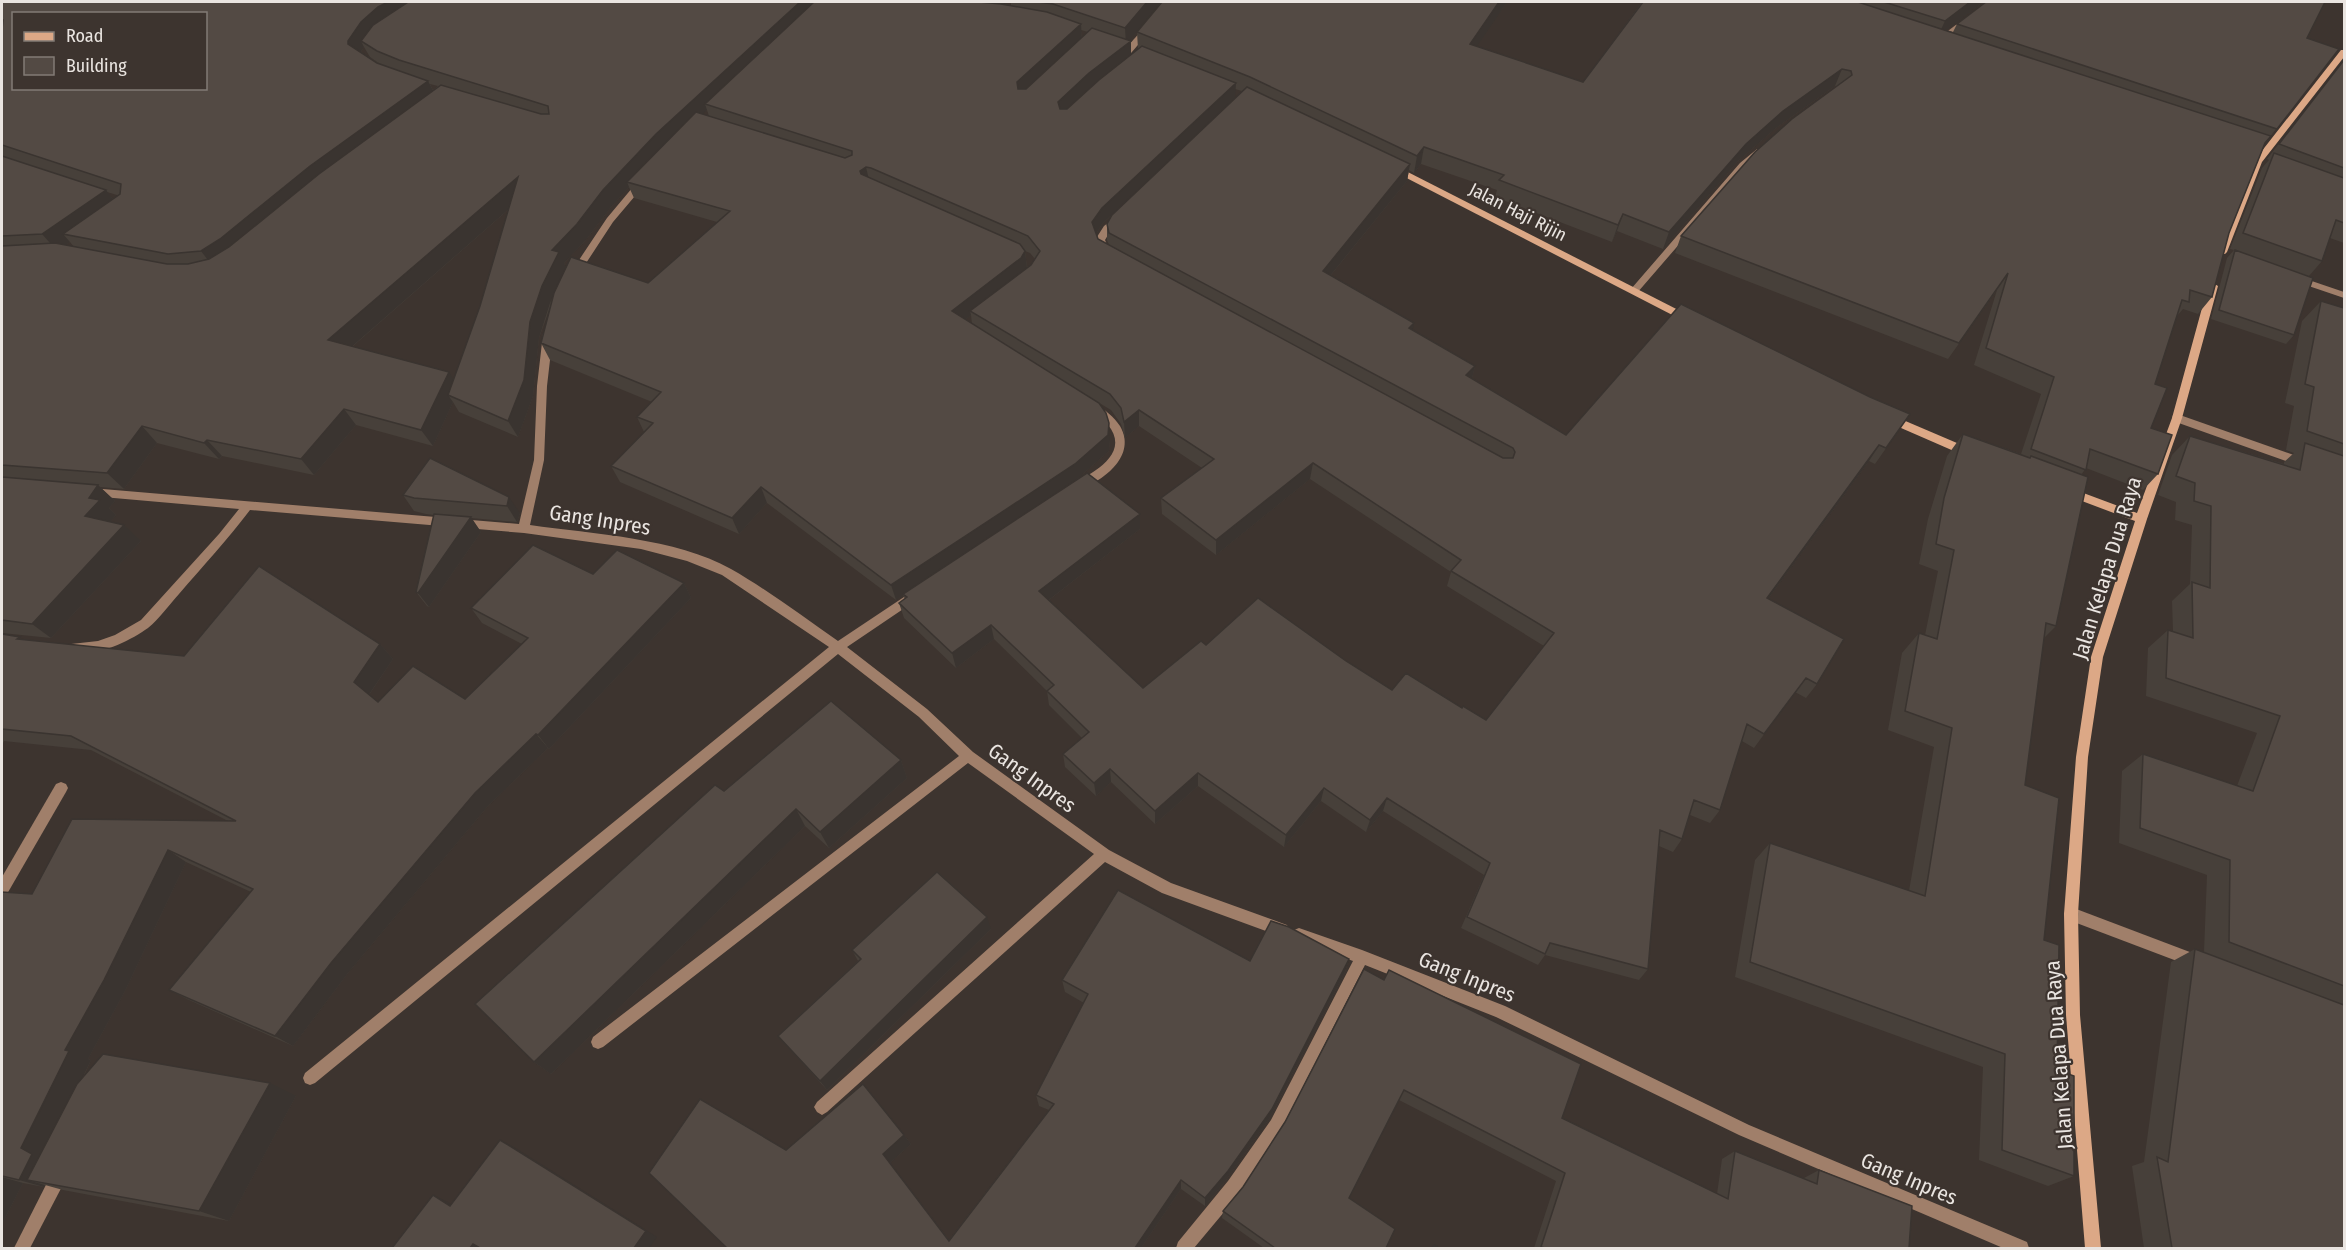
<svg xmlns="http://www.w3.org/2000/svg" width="2346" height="1250" font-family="'Fira Sans Condensed',sans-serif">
<rect width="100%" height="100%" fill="#3d342f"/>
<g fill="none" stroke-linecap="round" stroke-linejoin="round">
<g fill="#a07f6a" fill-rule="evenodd">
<polygon points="1986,2 1994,2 1942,44 1936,44 1936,40"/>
<polygon points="1144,28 1151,30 1131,53 1125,53 1125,49"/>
<polygon points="1757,149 1760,150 1760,154 1746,167 1637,293 1631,293 1631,289 1740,163"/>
<polygon points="641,180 646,183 613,222 577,277 571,277 569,275 607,218 638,181"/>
<polygon points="1118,215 1123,218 1111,230 1105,240 1111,254 1109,256 1103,256 1095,240 1104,226"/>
<polygon points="2297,276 2344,292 2344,298 2294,281 2294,277"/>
<path d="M548,331L553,334L547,386L544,460L530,525C593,534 676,538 731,569C768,590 803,617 838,641L910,593H918L920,596L918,599L847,647L927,709L973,752L1109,850L1171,883L1287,925L1289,930L1287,935L1282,937L1162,893L1105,862L827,1112L822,1115L817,1112L814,1107L817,1102L1094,854L968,763L603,1047L598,1049L593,1047L591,1042L593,1037L959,756L919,717L838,654L315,1083L310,1085L305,1083L303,1078L305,1073L829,647L722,575L687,561L641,549L524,533L250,510C228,539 203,566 179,594C169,605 159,619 148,628C130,641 93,659 71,652L69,648L71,644L98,641L115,635L141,620L219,534L239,509L91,496L85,492L91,488L519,524L534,460L537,386L543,334Z"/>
<path d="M1095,405C1105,409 1114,417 1120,426C1137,455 1105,480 1080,489L1076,488L1074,485L1076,482C1094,472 1127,455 1111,429C1105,420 1096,416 1090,409Z"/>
<polygon points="2177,414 2308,460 2309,463 2304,467 2300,466 2173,421 2172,418 2173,415"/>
<polygon points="61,782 66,784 68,788 66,792 7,894 2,895 2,877 56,784"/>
<polygon points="2071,907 2203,957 2205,962 2203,967 2198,969 2066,919 2064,914 2066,909"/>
<polygon points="1299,928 1362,950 1505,1006 1749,1125 2027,1242 2029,1248 2003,1248 1739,1135 1496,1017 1365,965 1281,1130 1240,1193 1194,1248 1176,1248 1178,1242 1228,1181 1271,1120 1353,961 1294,940 1292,935 1294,930"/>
<polygon points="60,1167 66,1169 68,1175 30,1248 14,1248 54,1169"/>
</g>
<g fill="#dca886" fill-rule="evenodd">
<polygon points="2341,50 2344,50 2344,57 2262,162 2227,252 2225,254 2219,254 2217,252 2254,161"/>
<polygon points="1394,165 1692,317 1693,319 1692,321 1684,321 1391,170 1391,166"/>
<polygon points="2213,283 2218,286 2182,418 2147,519 2103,657 2088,757 2078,914 2080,1015 2101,1248 2085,1248 2066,1015 2064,914 2076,757 2091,657 2135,521 2066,495 2064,492 2070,488 2137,513 2172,418 2208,286"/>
<polygon points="1889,414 1971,449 1972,452 1971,455 1963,455 1885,421 1884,418 1885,415"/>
</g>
</g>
<g fill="#47403a" fill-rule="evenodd">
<path d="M2,2H1007L1005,4L1011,6V2H1162L1129,41L1131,54L1138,49L1137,32L1507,2L1476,46L1583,82L1642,2H1641H1983L1946,30L1953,32L1957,24L2307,38L2339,49L2265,143L2229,233L2212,297L2198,314L2183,309L2177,316L2155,384L2151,428L2158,474L2143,490L2086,468L2081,475L2056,626L2044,638L2025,785L2044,940L2057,1070L2074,1176L2048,1186L1979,1160L1983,1067L1735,977L1755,860L1770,843L1909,891L1934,747L1888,730L1902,653L1919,633L1925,635L1938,571L1919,564L1928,519L1947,456L1963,434L2021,454L2041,394L1974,365L1997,290L1948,359L1675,253L1681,236L1836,86H1835L1776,128L1738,161L1663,249L1617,231L1612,242L1495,197L1497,190L1421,164L1414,173L1409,170L1407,181L1331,275L1413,330L1475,366L1472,378L1566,435L1870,397L1910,414L1875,464L1869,461L1768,599L1817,684L1806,698L1795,692L1754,748L1742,741L1720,810L1710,823L1690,815L1682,839L1673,852L1659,846L1648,969L1639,980L1545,955L1538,965L1461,928L1484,875L1383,811L1366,832L1321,801L1284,847L1198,786L1155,824L1111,782L1096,796L1065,767L1063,754L1082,738L1049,705L1047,691L994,639L956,668L904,618L899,603L905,599L903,595L896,600L767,503L739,534L620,482L611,466L644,432L637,417L652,402L550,360L541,343L553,299L539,338L533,396L518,437L459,412L453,402L433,446L356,425L314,475L222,456L219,459L157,443L124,489L100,487L115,501L109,508L116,515L110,522L141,541L51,638L2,633ZM1081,30L1088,32L1082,38ZM364,47L370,57L380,64L361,52ZM430,84L438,86L433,90ZM1235,89L1242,91L1235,98ZM707,110L709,116L702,114ZM629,187L634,198L717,222L648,283L566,268L564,263L585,241L611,207ZM107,192L117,195H118L113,199ZM508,210L480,306L454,380L352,347ZM1111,216L1107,224V240L1109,245L1098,239L1096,234L1102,224ZM70,242L74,247L65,245ZM1025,251L1030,253L1035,259L1031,265L1027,267ZM971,315L972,324L965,320ZM1086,395L1111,410L1121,424L1125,438L1139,426L1202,468L1161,498L1162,514L1216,555L1310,479L1451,572L1447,586L1544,646L1486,720L1462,708L1392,690L1346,661L1206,645L1143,688L1049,600L1140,529L1077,479L1109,451L1110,439Z"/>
<polygon points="2344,60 2344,243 2330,238 2322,261 2309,276 2294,335 2286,344 2211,319 2227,258 2234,250 2230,249 2262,168 2269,160 2267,159"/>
<polygon points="2321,301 2344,308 2344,1248 2144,1248 2132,1166 2144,1162 2171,962 2195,949 2204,952 2207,875 2119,843 2122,771 2143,754 2237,786 2257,733 2146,696 2148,648 2168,630 2173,631 2172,601 2190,584 2192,525 2175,520 2176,502 2158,495 2172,455 2190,436 2284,464 2284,462 2294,453 2286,450 2294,406 2285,403 2302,321"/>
<polygon points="430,458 520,513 517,522 471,518 481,532 429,607 427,606 416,592 434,515 426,514 414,511 403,495"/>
<polygon points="593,574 684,583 691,598 549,749 548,748 488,806 348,973 293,1046 189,1000 169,990 251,892 186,862 125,991 88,1059 91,1060 83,1078 296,1096 229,1221 63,1190 45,1185 44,1187 23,1183 2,1224 2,892 32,894 228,821 91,750 4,741 2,745 2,634 23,640 184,656 380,644 393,659 369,695 378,702 465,699 522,644 482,623 471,608"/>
<polygon points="901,760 907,778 829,848 805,826 551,1074 534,1062 724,791"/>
<polygon points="991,929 827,1090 778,1036 858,961 852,950"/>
<polygon points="1349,959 1345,972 1269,1119 1226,1180 1205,1206 1181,1189 1141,1248 727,1248 786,1150 904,1135 911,1144 890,1163 949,1240 1049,1110 1039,1106 1036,1095 1084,1003 1065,992 1062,980 1250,961"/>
<polygon points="1364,969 1562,1118 1717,1194 1722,1159 1735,1151 1804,1179 1804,1178 1819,1170 1909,1248 1534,1248 1556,1181 1399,1100 1349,1198 1386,1248 1264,1248 1222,1218 1223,1211 1243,1187 1285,1122"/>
</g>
<g fill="#3a3430">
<polygon points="388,2 423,2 361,41 364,47 357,58 348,44 348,41 361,22 378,7"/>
<polygon points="800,2 822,2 705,104 707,110 663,151 627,182 629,187 611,207 585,241 564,263 567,269 550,303 539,338 533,396 518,437 508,421 530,322 552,250 603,190 656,134"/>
<polygon points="998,2 1007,2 1000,11"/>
<polygon points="1147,2 1162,2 1126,45 1125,28"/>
<polygon points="1499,2 1507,2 1467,61 1470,44"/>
<polygon points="1970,2 1983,2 1937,38 1945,21"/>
<polygon points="1081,24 1082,41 1018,98 1017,82"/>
<polygon points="1131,41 1131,58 1059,118 1058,102 1089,73"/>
<polygon points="1842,69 1835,86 1776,128 1738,161 1663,249 1669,232 1746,144 1783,111"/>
<polygon points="428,81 437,98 214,268 201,251 310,166"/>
<polygon points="1236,83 1235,100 1102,224 1093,239 1092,222 1102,208"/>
<polygon points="1424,147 1421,164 1414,173 1417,156"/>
<polygon points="1410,164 1407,181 1321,287 1323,271"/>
<polygon points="866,167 870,184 864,188 860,171"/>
<polygon points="518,177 526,194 340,357 328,340"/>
<polygon points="106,190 119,207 63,234 70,242 57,251 42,234"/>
<polygon points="1623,214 1617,231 1612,242 1618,225"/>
<polygon points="1025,251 1027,268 970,311 971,315 955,328 952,311"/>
<polygon points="1414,323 1411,340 1409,328"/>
<polygon points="1475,366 1471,382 1466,375"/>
<polygon points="449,372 459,388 448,395 453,402 433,446 421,430"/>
<polygon points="344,409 356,425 314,475 301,459"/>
<polygon points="1139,410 1139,426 1125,438 1124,422"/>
<polygon points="1109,423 1110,439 1109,451 1076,480 896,600 891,585"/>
<polygon points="142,426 157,443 124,489 107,473"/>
<polygon points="207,440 222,456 219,459 204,443"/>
<polygon points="1879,445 1869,461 1757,614 1767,598"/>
<polygon points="1313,463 1310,479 1216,555 1216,540"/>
<polygon points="98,485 115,501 109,508 116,515 102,532 85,516 89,498"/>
<polygon points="761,487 767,503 739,534 732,518"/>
<polygon points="509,497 520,513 517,522 507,506"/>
<polygon points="1140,514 1140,529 1041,606 1039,591"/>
<polygon points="471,517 481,532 429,607 418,593"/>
<polygon points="124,525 141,541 51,638 32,624"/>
<polygon points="684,583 691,598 549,749 538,735"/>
<polygon points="991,625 994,639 956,668 952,653"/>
<polygon points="380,644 393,659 368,696 354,682"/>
<polygon points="536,734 548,748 488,806 348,973 293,1046 275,1036 331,963 475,793"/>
<polygon points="901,760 907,778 829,848 820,832"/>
<polygon points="1110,769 1111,782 1096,796 1094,783"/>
<polygon points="1198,773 1198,786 1155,824 1155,811"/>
<polygon points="1324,788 1321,801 1284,847 1286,835"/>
<polygon points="1387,798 1383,811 1366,832 1370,820"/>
<polygon points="796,809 805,826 551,1074 534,1062"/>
<polygon points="168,850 186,862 125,991 88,1059 91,1060 45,1156 27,1180 45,1185 44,1187 19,1180 21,1148 65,1050"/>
<polygon points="987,917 991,929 827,1090 820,1081"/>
<polygon points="1349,959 1345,972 1269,1119 1226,1180 1205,1206 1205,1198"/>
<polygon points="270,1083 296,1096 229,1221 199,1211"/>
<polygon points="904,1135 911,1144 890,1163 883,1154"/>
<polygon points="500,1140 514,1147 657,1237 649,1248 634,1248"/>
<polygon points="2,1177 23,1183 2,1224"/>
<polygon points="1181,1180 1181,1189 1141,1248 1135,1248"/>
<polygon points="433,1195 448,1202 465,1212 450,1206"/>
<polygon points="473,1244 484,1248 470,1248"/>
</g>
<g fill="#534a44" stroke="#3a3430" stroke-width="1.5" fill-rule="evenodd">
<path d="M2,2H388L378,7L361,22L348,41V44L377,63L428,81L310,166L220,239L201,251L168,254L63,234L120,194L121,184L2,145V29L3,20H2ZM14,14H206V88H14Z"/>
<polygon points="408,2 800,2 656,134 603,190 577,224 552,250 559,252 542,286 530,322 524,380 508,421 448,395 480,306 518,177 328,340 449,372 421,430 344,409 301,459 207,440 204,443 142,426 107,473 2,465 2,246 55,243 167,264 188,264 209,259 229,247 319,174 441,85 541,114 549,114 548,106 399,60 377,51 361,41 373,25"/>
<polygon points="814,2 979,2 1001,4 1047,12 1081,24 1017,82 1018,89 1026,89 1092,28 1131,41 1089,73 1058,102 1060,109 1067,109 1099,80 1142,46 1236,83 1102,208 1092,222 1098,239 1503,458 1513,458 1515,452 1513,448 1109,233 1107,224 1112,215 1247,87 1410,164 1323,271 1414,323 1409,328 1475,366 1466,375 1566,435 1681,304 1870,397 1910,414 1886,448 1879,445 1767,598 1844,639 1817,684 1806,678 1764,734 1747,724 1720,810 1694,800 1682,839 1660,830 1648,969 1550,943 1545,954 1467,917 1490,863 1387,798 1370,820 1324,788 1286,835 1198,773 1155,811 1110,769 1094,783 1063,754 1089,732 1047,691 1054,685 991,625 952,653 899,603 907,597 903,594 1087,473 1140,514 1039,591 1143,688 1201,641 1206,645 1258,598 1346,661 1392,690 1406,673 1462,708 1463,706 1486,720 1554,633 1451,571 1461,560 1313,463 1216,540 1161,498 1214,459 1139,410 1124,422 1121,408 1110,394 970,311 1031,265 1040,251 1028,236 871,168 866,167 860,171 861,174 1020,244 1025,251 1021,258 952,311 1099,403 1106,413 1109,423 1108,435 1075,464 891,585 761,487 732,518 611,466 653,423 637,417 661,392 541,343 554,293 571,257 648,283 730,211 627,182 696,112 845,158 852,155 852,151 705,104"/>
<polygon points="1038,2 1147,2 1125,28 1053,4"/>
<polygon points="1162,2 1499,2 1470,44 1583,82 1643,2 1858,2 2271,136 2265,143 2229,233 2212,297 2190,290 2189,302 2182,300 2155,384 2167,388 2151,428 2172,435 2158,474 2090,449 2086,470 2031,449 2054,377 1986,348 2008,273 1959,343 1681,236 1755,152 1792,119 1852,75 1851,71 1842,69 1783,111 1746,144 1669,232 1623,214 1618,225 1499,180 1504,175 1424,147 1417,156 1250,77 1137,32"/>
<polygon points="1884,2 1970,2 1945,21"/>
<polygon points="1986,2 2325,2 2307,38 2339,49 2277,129 1957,24"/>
<polygon points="2344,60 2344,168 2279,144"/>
<polygon points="2274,153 2344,178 2344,223 2336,220 2322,261 2243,233"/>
<polygon points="2,156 106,190 42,234 2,236"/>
<polygon points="2235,250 2313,278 2294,335 2219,310"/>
<polygon points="2321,301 2344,308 2344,444 2307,431 2314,387 2305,384"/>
<polygon points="1963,434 2030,458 2031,456 2088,477 2056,626 2046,623 2025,785 2059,798 2044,940 2059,945 2057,1070 2074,1076 2074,1176 2002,1150 2005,1054 1750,962 1770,843 1925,896 1952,728 1905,711 1919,633 1937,639 1954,550 1936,544 1944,498"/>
<polygon points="2190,436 2300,470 2305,443 2344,456 2344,986 2229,942 2230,860 2140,828 2143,754 2253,791 2280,716 2166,678 2168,630 2193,638 2192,582 2210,588 2211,506 2194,501 2195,483 2176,476"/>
<polygon points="430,458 509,497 507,506 414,498 403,495"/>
<polygon points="2,477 98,485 89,498 100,500 85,516 124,525 32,624 2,620"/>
<polygon points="434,514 471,517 418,593 416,592"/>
<polygon points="533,545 593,574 617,550 684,583 538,735 536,734 475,793 331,963 275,1036 169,990 253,889 168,850 104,980 65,1050 69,1051 21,1148 32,1154 19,1180 2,1176 2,892 32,894 72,819 236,821 71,736 2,729 2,634 20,637 17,639 184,656 259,566 380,644 354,682 378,702 413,666 465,699 528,638 471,608"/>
<polygon points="831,701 901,760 820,832 796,809 534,1062 475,1004 715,785 724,791"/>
<polygon points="937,872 987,917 820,1081 778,1036 861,959 852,950"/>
<polygon points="1118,890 1250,961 1271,921 1289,927 1349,959 1272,1109 1228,1171 1205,1198 1181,1180 1135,1248 727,1248 649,1173 700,1099 786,1150 863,1084 904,1135 883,1154 949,1241 1054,1104 1036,1095 1088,994 1062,980"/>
<polygon points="2195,949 2344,1005 2344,1248 2172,1248 2157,1157 2168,1162"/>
<polygon points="1364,969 1384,980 1389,970 1581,1064 1562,1118 1728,1199 1735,1151 1817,1184 1819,1170 1912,1206 1909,1248 1545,1248 1541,1247 1565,1173 1404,1090 1349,1198 1395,1229 1386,1248 1275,1248 1223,1211 1243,1187 1285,1122"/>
<polygon points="103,1054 270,1083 199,1211 27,1180 77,1084"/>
<polygon points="500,1140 646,1231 634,1248 480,1248 473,1244 470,1248 392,1248 433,1195 450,1206"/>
<polygon points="1434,1245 1439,1248 1432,1248"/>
</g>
<g text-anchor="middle" stroke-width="4.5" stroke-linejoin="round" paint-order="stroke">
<g font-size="18" fill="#eae5e1" stroke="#3d342f">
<text transform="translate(1518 212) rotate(27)" y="6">Jalan Haji Rijin</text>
</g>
<g font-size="21" fill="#eae5e1" stroke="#3d342f">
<text transform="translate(600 520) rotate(9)" y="7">Gang Inpres</text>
<text transform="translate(2107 568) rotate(-73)" y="7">Jalan Kelapa Dua Raya</text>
<text transform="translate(1032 778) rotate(36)" y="7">Gang Inpres</text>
<text transform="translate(1467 977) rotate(22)" y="7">Gang Inpres</text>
<text transform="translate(2059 1055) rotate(-94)" y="7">Jalan Kelapa Dua Raya</text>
<text transform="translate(1909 1179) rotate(23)" y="7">Gang Inpres</text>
</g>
</g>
<rect width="2346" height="1250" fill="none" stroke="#eae5e1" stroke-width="6"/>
<rect x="12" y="12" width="195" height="78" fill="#3d342f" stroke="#827b76" stroke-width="1.5"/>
<rect x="24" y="32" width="30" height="9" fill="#dca886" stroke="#827b76" stroke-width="1.5"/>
<text x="66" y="42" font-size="18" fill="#eae5e1">Road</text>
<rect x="24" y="57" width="30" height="18" fill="#534a44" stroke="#827b76" stroke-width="1.5"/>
<text x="66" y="72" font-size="18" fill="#eae5e1">Building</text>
</svg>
